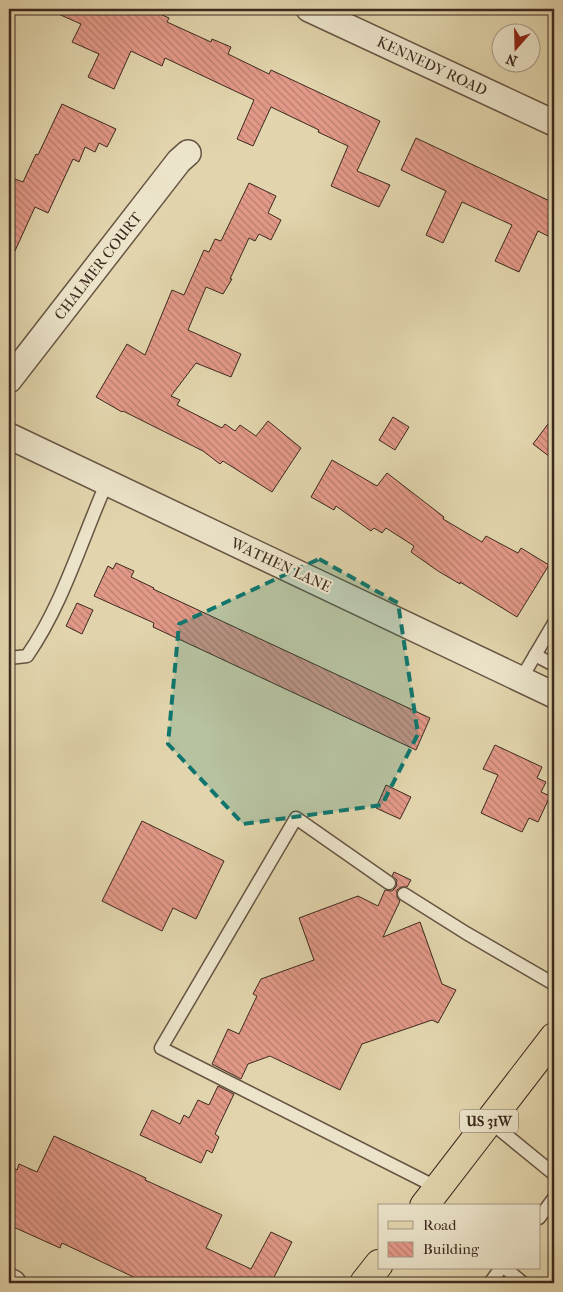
<svg xmlns="http://www.w3.org/2000/svg" width="563" height="1292" font-family="'IM FELL French Canon',serif">
<defs>
<pattern id="building-back-hatch" width="6" height="6" patternUnits="userSpaceOnUse" patternTransform="scale(1.25)"><rect width="6" height="6" fill="#e39988"/><path d="M-1 5l2 2M0 0l6 6M5-1l2 2" fill="none" stroke="#b97d6f"/></pattern>
</defs>
<rect width="100%" height="100%" fill="#e2d5ad"/>
<filter id="stains"><feTurbulence type="fractalNoise" baseFrequency=".004" numOctaves="4"/><feColorMatrix values="0 0 0 0 .2 0 0 0 0 .09 0 0 0 0 .02 0 0 0 .5 -.17"/></filter>
<radialGradient id="worn" r=".72"><stop offset=".6" stop-color="#630" stop-opacity="0"/><stop offset="1" stop-color="#630" stop-opacity=".3"/></radialGradient>
<g fill="url(#building-back-hatch)" stroke="#3c291e">
<polygon points="47,9 149,9 169,18 167,22 211,42 212,39 231,47 228,54 269,74 271,70 380,121 357,171 390,185 379,207 331,186 348,146 318,132 319,130 271,107 253,146 237,139 254,100 165,58 162,66 131,51 114,89 88,77 99,54 72,42 81,24"/>
<polygon points="62,104 116,129 107,147 99,143 95,152 85,147 79,162 73,159 48,213 35,207 9,264 9,193 15,179 23,182 36,154 38,155"/>
<polygon points="416,138 554,203 554,239 538,231 519,272 495,261 512,225 462,202 443,243 426,235 446,191 401,170"/>
<polygon points="249,183 276,196 268,213 281,220 271,240 259,234 255,241 249,238 230,279 232,279 223,294 206,287 188,330 241,354 231,377 196,363 171,396 180,400 177,405 222,428 225,424 235,431 240,425 256,436 268,421 301,448 272,492 223,461 220,464 203,451 123,411 122,412 96,397 127,344 145,355 172,290 184,295 204,250 209,252 215,239 221,241"/>
<polygon points="554,416 554,460 533,444"/>
<polygon points="393,417 409,427 395,450 379,440"/>
<polygon points="332,460 377,486 387,473 444,517 443,519 482,542 486,536 518,553 521,548 549,565 517,617 460,582 460,584 438,571 411,552 414,546 386,528 382,533 374,528 371,531 336,506 334,510 311,497"/>
<polygon points="116,563 134,571 131,577 154,588 153,589 430,718 416,750 153,627 154,623 94,596 108,566 113,569"/>
<polygon points="77,603 93,610 82,634 66,626"/>
<polygon points="495,745 542,767 537,778 546,782 541,792 550,796 538,822 529,818 522,832 481,813 498,775 483,769"/>
<polygon points="386,785 411,797 400,819 376,808"/>
<polygon points="142,821 224,861 196,919 173,908 162,931 102,901"/>
<polygon points="394,872 411,880 407,887 401,887 397,890 397,897 400,901 383,937 420,922 442,984 456,990 438,1023 432,1020 362,1044 340,1090 270,1056 248,1064 241,1079 212,1064 228,1029 239,1034 257,996 253,994 261,979 314,960 299,918 358,896 378,906 385,890 392,891 396,887 397,880 392,876"/>
<polygon points="218,1086 234,1094 215,1134 219,1137 212,1153 207,1150 201,1163 140,1135 152,1110 180,1124 184,1115 189,1118 198,1100 209,1105"/>
<polygon points="54,1136 146,1178 145,1180 222,1215 206,1248 251,1269 271,1232 292,1242 273,1279 282,1283 146,1283 62,1243 60,1248 9,1225 9,1180 14,1168 17,1170 19,1164 37,1172"/>
</g>
<g fill="none" stroke-linecap="round" stroke-linejoin="round">
<defs>
<g id="service">
<polyline points="535,655 554,665"/>
<path d="M9,658L27,656C63,604 81,541 107,482"/>
<polyline points="521,679 554,623"/>
<polyline points="389,883 296,818 161,1048 438,1188"/>
<polyline points="404,894 466,933 554,984"/>
<polyline points="489,1121 554,1174"/>
<polyline points="539,1218 554,1198"/>
<polyline points="505,1268 523,1283"/>
<polyline points="490,1283 501,1268"/>
</g>
<g id="minor">
<polyline points="309,9 554,123"/>
<polyline points="9,380 179,161 188,153"/>
<polyline points="9,436 554,695"/>
<polyline points="9,1281 13,1283"/>
</g>
<g id="primary">
<polyline points="424,1206 554,1037"/>
<polyline points="364,1283 379,1264"/>
</g>
</defs>
<use href="#service" stroke="#665442" stroke-width="15"/>
<use href="#minor" stroke="#665442" stroke-width="28"/>
<use href="#primary" stroke="#3c291e" stroke-width="30"/>
<use href="#service" stroke="#ece4ca" stroke-width="12"/>
<use href="#minor" stroke="#ece4ca" stroke-width="25"/>
<use href="#primary" stroke="#e2d5ad" stroke-width="28"/>
</g>
<path fill="#0f766e" fill-opacity="0.2" stroke="#0f766e" stroke-width="4" stroke-dasharray="10 6" stroke-linejoin="round" d="M319,559L398,603L418,734L382,805L243,824L168,744L179,624Z"/>
<g text-anchor="middle" stroke-width="4.5" stroke-linejoin="round" paint-order="stroke">
<rect fill="#ece4ca" stroke="#716152" stroke-width="1" x="460" y="1109.5" width="58" height="23" rx="4"/>
<g font-size="14" font-weight="bold" fill="#3c291e">
<text x="489" y="1126">US 31W</text>
</g>
<g font-size="15" fill="#3c291e" stroke="#ece4ca">
<text transform="translate(432 66) rotate(25)" y="5">KENNEDY ROAD</text>
<text transform="translate(98 266) rotate(-52)" y="5">CHALMER COURT</text>
<text transform="translate(281 565) rotate(25)" y="5">WATHEN LANE</text>
</g>
</g>
<rect width="563" height="1292" fill="none" stroke="#e2d5ad" stroke-width="30"/>
<rect x="10" y="10" width="543" height="1272" fill="none" stroke="#3c291e" stroke-width="2.5"/>
<rect x="15" y="15" width="533" height="1262" fill="none" stroke="#3c291e"/>
<rect x="378" y="1204" width="162" height="65" fill="#ece4ca" stroke="#a69985"/>
<rect x="388" y="1221" width="25" height="8" fill="#e2d5ad" stroke="#a69985"/>
<text x="423" y="1230" font-size="15" fill="#3c291e">Road</text>
<rect x="388" y="1242" width="25" height="15" fill="url(#building-back-hatch)" stroke="#a69985"/>
<text x="423" y="1254" font-size="15" fill="#3c291e">Building</text>
<g transform="translate(516 48) rotate(200)"><circle r="24" fill="#ece4ca" stroke="#a69985"/>
<path d="M0-4L9 19L0 12L-9 19Z" fill="#8f2418"/>
<text y="-8" font-size="14" font-weight="bold" text-anchor="middle" fill="#3c291e">N</text>
</g>
<rect width="100%" height="100%" filter="url(#stains)"/>
<rect width="100%" height="100%" fill="url(#worn)"/>
</svg>
